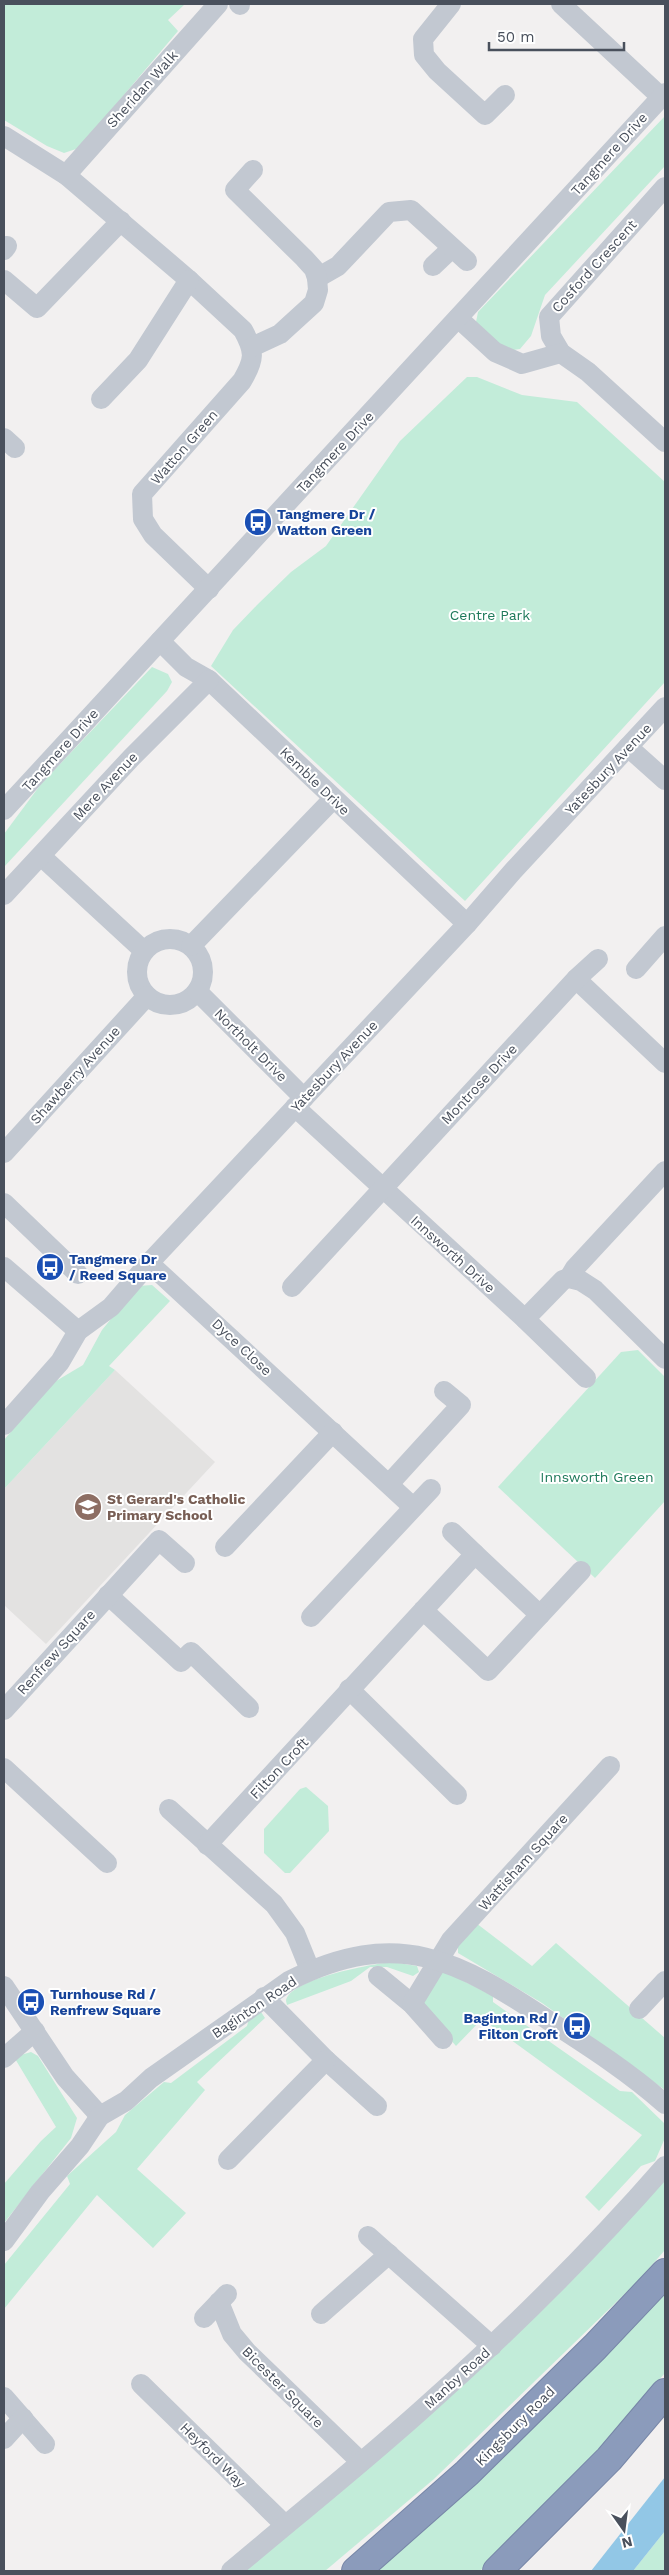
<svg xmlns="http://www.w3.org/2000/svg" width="669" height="2575" font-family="'Work Sans',sans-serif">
<rect width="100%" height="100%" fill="#f2f0f0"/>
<polygon fill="#e3e2e1" points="115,1370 215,1462 46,1644 4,1605 4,1489"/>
<g fill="#c2ecd9">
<polygon points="4,4 185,4 168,20 178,31 79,148 64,153 47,146 4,120"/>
<polygon points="665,116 665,166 545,295 531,336 520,349 506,351 476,322 478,312"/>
<polygon points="467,377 477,377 522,395 577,402 665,482 665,682 465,901 211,666 233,630 257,605 291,572 326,546 400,441"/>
<polygon points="152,667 168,674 172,682 167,691 4,867 4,834 41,784"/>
<polygon points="152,1285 170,1301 109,1366 115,1370 4,1489 4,1440 51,1384 83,1365 102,1330 138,1286"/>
<polygon points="638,1350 665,1377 665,1501 595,1578 498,1487 621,1352"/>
<polygon points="306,1787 328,1806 329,1831 290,1873 285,1873 264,1853 264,1829 300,1789"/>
<polygon points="476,1923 532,1966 556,1943 665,2038 665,2090 542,2003 458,1953 458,1946"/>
<path d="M392,1962L417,1966L419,1972L413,1976L387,1967H370L351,1981L287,2005L286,2001C289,1979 372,1964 392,1962Z"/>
<polygon points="444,1971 493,1996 493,2002 620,2091 632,2092 665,2124 665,2138 655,2161 641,2166 599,2211 585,2197 642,2135 482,2019 456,2046 418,2002 434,1974"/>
<polygon points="261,2012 265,2018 197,2082 205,2090 137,2169 186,2213 153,2248 97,2195 4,2309 4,2265 70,2184 67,2176 116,2132 125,2115 164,2082 171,2083 247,2026 249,2019"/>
<polygon points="31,2052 38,2056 77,2118 71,2138 4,2223 4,2184 41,2141 56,2127 14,2057"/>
<polygon points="665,2173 665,2250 638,2281 434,2479 325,2571 240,2571"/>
<polygon points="665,2285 665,2373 580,2470 480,2571 376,2571 595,2367"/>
<polygon points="665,2531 665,2571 633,2571"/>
</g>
<polygon fill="#92c7e6" points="665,2477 665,2531 633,2571 591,2571"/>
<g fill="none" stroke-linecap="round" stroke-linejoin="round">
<defs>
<g id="highway">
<polyline points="356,2571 467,2473 595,2347 665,2273"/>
<polyline points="497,2571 609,2459 665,2393"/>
</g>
</defs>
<use href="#highway" stroke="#7786a7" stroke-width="30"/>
<g stroke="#c2c8d1" stroke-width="20">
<polyline points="239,4 240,5"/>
<polyline points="451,4 423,39 424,55 437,71 485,115 505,95"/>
<polyline points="561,4 661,97"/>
<path d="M4,136L66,175L189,280L243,330C255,352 255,359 242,381L142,494L143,519L153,535L209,589"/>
<polyline points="66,175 218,4"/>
<polyline points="665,187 549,317 551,336 561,353 588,372 665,442"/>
<polyline points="4,250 7,246"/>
<polyline points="433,266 452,248"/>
<polyline points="317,278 338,266 389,212 411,210 467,261"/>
<polyline points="4,280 37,308 121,221"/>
<polyline points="458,318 495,352 522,364 561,353"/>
<polyline points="252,347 280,334 314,303 318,290 317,278 314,269 304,258 235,190 253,170"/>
<polyline points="101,399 138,360 189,280"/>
<polyline points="4,438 15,448"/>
<polyline points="160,641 186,667 209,680 467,924"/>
<polyline points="628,747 665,780"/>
<polyline points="4,810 665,93"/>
<polyline points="41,856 144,951"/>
<polyline points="4,895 132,757 209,680"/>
<circle cx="170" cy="972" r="33"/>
<polyline points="191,946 333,799"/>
<polyline points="636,969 665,936"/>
<polyline points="576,979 665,1063"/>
<polyline points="197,991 304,1098"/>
<polyline points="295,1107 525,1319 563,1280 569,1278 581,1281 595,1290 665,1359"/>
<polyline points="4,1153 147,996"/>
<polyline points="4,1203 78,1274"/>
<polyline points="149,1263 413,1507"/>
<polyline points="4,1267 78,1331"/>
<polyline points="569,1278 575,1268 665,1171"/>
<polyline points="292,1287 576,979 598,959"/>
<polyline points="525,1319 586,1378"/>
<polyline points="4,1425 60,1362 78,1331 111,1307 149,1263 467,924 513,871 665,707"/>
<polyline points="389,1484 461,1405 444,1391"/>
<polyline points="452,1532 475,1554"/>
<polyline points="225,1547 333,1432"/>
<polyline points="108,1595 181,1662 191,1652 249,1708"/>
<polyline points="540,1615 581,1571"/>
<polyline points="311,1617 431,1489"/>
<polyline points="349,1689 457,1795"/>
<polyline points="4,1710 159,1540 185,1563"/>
<polyline points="4,1768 107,1863"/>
<polyline points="169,1809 274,1904 295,1933 310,1970"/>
<polyline points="207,1845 475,1554 540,1615 488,1671 423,1610"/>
<polyline points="378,1976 412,2004 443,2039"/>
<polyline points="4,1986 65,2077 100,2116"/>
<polyline points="264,1997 326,2060 377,2106"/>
<polyline points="412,2004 451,1940 610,1766"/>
<polyline points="639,2009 665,1981"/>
<polyline points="4,2058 35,2031"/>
<polyline points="228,2160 326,2060"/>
<polyline points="368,2236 492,2346"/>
<path d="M4,2241L40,2192L80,2146L100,2116L126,2101L151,2078L289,1981C398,1926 458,1960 551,2022C590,2047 630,2073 665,2104"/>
<polyline points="219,2302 232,2334 247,2352 361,2462"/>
<polyline points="321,2314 389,2254"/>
<polyline points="204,2318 227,2294"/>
<polyline points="141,2384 285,2525"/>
<polyline points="4,2397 45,2444"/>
<polyline points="4,2439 23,2418"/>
<path d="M231,2571C296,2516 364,2462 427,2405C511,2330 591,2251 665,2166"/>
</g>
<use href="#highway" stroke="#8b9bbb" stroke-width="28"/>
</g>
<defs>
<symbol id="bus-disc" viewBox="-11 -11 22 22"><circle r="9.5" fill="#1a4fb4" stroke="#fff"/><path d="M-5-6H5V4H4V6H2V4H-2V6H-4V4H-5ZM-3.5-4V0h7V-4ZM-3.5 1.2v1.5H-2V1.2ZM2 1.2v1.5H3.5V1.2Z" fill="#fff"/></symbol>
<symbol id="school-disc" viewBox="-11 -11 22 22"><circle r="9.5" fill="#8d6e63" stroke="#fff"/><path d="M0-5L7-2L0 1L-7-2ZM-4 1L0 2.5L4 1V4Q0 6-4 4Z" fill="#fff"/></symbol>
</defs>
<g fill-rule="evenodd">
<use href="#bus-disc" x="242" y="506" width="32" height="32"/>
<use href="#bus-disc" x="34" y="1251" width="32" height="32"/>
<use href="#school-disc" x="72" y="1491" width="32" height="32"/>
<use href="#bus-disc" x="15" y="1986" width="32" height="32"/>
<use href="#bus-disc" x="561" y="2010" width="32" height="32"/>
</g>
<g text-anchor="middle" stroke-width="4" stroke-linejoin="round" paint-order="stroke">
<g font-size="14" fill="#49505c" stroke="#fff">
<text transform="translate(142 89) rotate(-48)" y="5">Sheridan Walk</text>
<text transform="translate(609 154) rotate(-48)" y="5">Tangmere Drive</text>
<text transform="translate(594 266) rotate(-48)" y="5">Cosford Crescent</text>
<text transform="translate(184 447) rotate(-49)" y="5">Watton Green</text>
<text transform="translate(335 452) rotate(-47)" y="5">Tangmere Drive</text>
<text transform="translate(60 750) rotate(-48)" y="5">Tangmere Drive</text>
<text transform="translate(608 769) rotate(-47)" y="5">Yatesbury Avenue</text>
<text transform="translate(315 781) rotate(44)" y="5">Kemble Drive</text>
<text transform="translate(105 786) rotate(-47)" y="5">Mere Avenue</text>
<text transform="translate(251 1045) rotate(45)" y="5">Northolt Drive</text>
<text transform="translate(334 1066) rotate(-47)" y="5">Yatesbury Avenue</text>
<text transform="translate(75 1075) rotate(-48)" y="5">Shawberry Avenue</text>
<text transform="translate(479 1084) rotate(-47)" y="5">Montrose Drive</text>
<text transform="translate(453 1254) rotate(42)" y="5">Innsworth Drive</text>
<text transform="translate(242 1347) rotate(43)" y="5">Dyce Close</text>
<text transform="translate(56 1652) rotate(-48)" y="5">Renfrew Square</text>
<text transform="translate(279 1768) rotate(-47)" y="5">Filton Croft</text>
<text transform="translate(523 1862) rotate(-48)" y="5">Wattisham Square</text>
<text transform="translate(254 2007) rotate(-34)" y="5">Baginton Road</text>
<text transform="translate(457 2378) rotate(-42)" y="5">Manby Road</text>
<text transform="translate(283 2387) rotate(45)" y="5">Bicester Square</text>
<text transform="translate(515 2426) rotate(-45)" y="5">Kingsbury Road</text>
<text transform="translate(213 2455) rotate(45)" y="5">Heyford Way</text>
</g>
<g font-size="14" font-weight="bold" fill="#164399" stroke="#fff" text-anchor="start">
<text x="277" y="519">Tangmere Dr /<tspan x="277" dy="16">Watton Green</tspan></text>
<text x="69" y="1264">Tangmere Dr<tspan x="69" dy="16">/ Reed Square</tspan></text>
<text x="50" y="1999">Turnhouse Rd /<tspan x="50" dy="16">Renfrew Square</tspan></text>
<text x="558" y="2023" text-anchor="end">Baginton Rd /<tspan x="558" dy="16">Filton Croft</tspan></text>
</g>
<g font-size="14" fill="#1e795a" stroke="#fff">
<text x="490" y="620">Centre Park</text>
<text x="597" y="1482">Innsworth Green</text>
</g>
<g font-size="14" font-weight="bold" fill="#785e54" stroke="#fff" text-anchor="start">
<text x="107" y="1504">St Gerard's Catholic<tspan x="107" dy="16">Primary School</tspan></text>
</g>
</g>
<rect width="669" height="2575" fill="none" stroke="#49505c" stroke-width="10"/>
<g transform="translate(624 2530) rotate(166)" stroke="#ffffff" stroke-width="4" paint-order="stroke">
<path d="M0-4L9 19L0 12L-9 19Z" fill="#49505c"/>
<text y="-8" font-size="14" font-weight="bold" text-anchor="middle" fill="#49505c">N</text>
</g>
<path d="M489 42v8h135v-8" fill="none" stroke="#49505c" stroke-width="2.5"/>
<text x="497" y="42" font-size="15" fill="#49505c" stroke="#ffffff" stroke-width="4" paint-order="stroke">50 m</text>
</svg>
